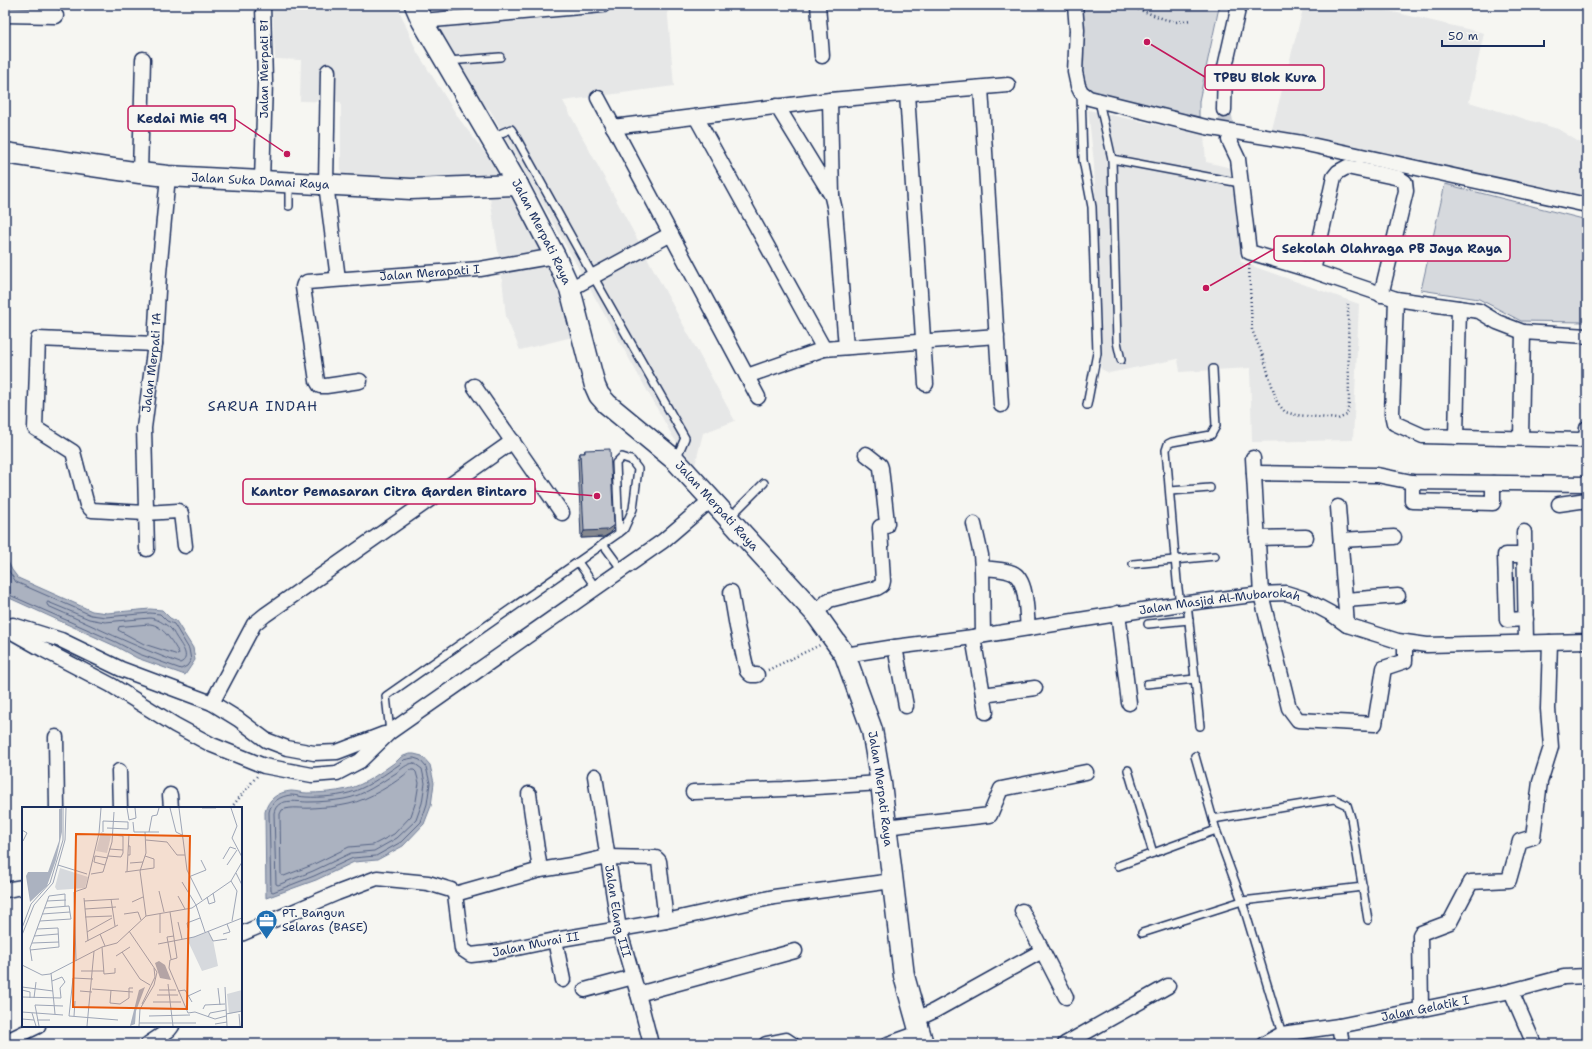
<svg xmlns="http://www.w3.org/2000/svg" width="1592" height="1049" font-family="'Shantell Sans',sans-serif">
<rect width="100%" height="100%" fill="#f6f6f2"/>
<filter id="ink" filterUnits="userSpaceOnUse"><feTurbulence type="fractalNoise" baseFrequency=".025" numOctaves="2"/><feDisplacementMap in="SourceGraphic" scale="8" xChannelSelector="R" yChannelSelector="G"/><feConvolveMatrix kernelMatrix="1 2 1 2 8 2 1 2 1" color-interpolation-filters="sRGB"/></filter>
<g filter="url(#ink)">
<g fill="#e6e7e7">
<polygon points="272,5 397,5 417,52 460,120 513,190 562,287 572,337 520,350 506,317 502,278 489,191 341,187 341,102 300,101 301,60 275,59"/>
<polygon points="425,5 667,5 674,86 563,101 735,421 703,433 695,465 673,437 490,110 469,91"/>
<polygon points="1304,5 1363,5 1484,33 1469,102 1558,129 1587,147 1587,200 1272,129"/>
<polygon points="1088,110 1204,135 1206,162 1231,168 1241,262 1359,304 1353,440 1252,442 1250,368 1180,372 1178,359 1109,373 1101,369 1094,163"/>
</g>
<g fill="#d6d9dd" stroke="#78849e">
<polygon points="1083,5 1221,5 1218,12 1199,101 1199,119 1149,105 1099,95 1088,89 1081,71"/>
<polygon points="1445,184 1587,220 1587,318 1585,322 1521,321 1479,299 1421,290"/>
</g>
<g fill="#abb2c0" stroke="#717e99">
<polygon points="5,556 12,570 18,578 92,611 107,613 150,609 162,610 170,618 176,621 193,648 195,660 185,675 137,658 115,646 5,596"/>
<path d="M409,754H414L422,756L430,765L434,783L431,806L424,824L403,846L377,860L354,862L316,880L266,898L265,812C268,799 278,792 291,791C296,791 302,793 307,793C319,793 335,792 347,789C365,785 381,772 397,761L401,757Z"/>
</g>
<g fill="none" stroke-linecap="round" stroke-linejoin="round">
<g stroke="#556385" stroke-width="1">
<polyline points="5,565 16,582 91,615 106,617 150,613 160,614 167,621 174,624 189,649 191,660 187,666 181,669 139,654 116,642 5,593"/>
<path d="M48,602L89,619L105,622L150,618C158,619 163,623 169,627C172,629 174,634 176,637C181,645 192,658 180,663C135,647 92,625 48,606L47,604Z"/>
<path d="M150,624C163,625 172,642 179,653L178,655L144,644L118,630L119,627Z"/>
<path d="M414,758L420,760L426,767L430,783L427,804L421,822L401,842L376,856L353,858L314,876L273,892L271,891L269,812C271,802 280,796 291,795C296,795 301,797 306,797C320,798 342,796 355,791C371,785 385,774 400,764L404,760Z"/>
<path d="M414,763L422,769L425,783L422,803L416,820L397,838L374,851L351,853L313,871L278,885L276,884L274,813C277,797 296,802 308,802C320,802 332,801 344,799C363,796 380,783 396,773C402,769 406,764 414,763Z"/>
<path d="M410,770H414L416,772L419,783L416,801L411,816L394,834L373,845L349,847L310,866L284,876L281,875L280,814L282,810C293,806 301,809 312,808C324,807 337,807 349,804C367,800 397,783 410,770Z"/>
</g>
<polyline stroke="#caced4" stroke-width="14" stroke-dasharray="14 7" stroke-linecap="butt" points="1224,110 1229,140"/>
<defs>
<g id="lane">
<polyline points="448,61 500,57"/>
<polyline points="1081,92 1083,160 1092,207 1097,353 1087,405"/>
<polyline points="1099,101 1112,159 1117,342 1121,360"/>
<polyline points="492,137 511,129 513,132 593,276 685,438 676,459"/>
<polyline points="1112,159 1240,183"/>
<polyline points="289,206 289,184"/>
<polyline points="1170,491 1210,488"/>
<polyline points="729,518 764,483"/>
<polyline points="603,544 622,570"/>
<polyline points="578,562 596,588"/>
<polyline points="1133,564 1215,556"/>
<polyline points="1187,603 1200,726"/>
<polyline points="1180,604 1177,581 1166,450 1168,444 1172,442 1211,435 1216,426 1213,369"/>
<polyline points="1148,624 1189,620"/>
<polyline points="1147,684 1195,679"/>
<polyline points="390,732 386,696 619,533 624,529 633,509 638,469 631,460 622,457 616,463 619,533"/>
<polyline points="1195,756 1216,830 1242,901 1282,1034"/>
<polyline points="1128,770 1153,853"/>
<polyline points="1213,819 1334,799 1347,805 1351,818 1368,920"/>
<polyline points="1118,866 1216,830"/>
<polyline points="1142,933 1242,901 1363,887"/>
</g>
<g id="street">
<polyline points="818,5 822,56"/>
<polyline points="1075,5 1077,30 1075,72 1078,86 1081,92 1089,98 1206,127 1302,143 1587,205"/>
<polyline points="5,15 56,16"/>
<polyline points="422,21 603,5"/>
<polyline points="328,71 326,184 338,279"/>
<polyline points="981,88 1001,405"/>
<polyline points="907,94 926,384"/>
<polyline points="598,98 758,397"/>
<polyline points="830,100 832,197 835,210 846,347"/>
<polyline points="777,106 832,196"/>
<polyline points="1224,110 1225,67 1239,5"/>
<polyline points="696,117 824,349"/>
<polyline points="613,127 830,100 1008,85"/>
<polyline points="1229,140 1238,159 1249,252 1313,271 1396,299 1479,311 1497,322 1523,332 1587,336"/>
<polyline points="140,173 143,59"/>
<polyline points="262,181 265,82 263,5"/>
<polyline points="1313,271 1334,177 1338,172 1347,167 1399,178 1405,182 1406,191 1381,295"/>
<polyline points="570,289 671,234"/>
<polyline points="1396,299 1392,414 1394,423 1423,436 1579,440 1586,438 1587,428"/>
<polyline points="155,344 38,339 35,428 73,452 87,505 92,510 145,513 178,511 181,513 185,546"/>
<polyline points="747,376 824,349 997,336"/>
<path id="s1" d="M360,381L326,386H320L317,381L303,287L304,284L307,282L480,269L555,256"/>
<polyline points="474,386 562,513"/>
<polyline points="1456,437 1459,308"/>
<polyline points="1521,438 1523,332"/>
<polyline points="1253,458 1261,594 1289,708 1298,720 1375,724 1384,668 1405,661 1405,642"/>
<polyline points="1254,473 1377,475 1412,482 1587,484"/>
<polyline points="1412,482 1412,501 1493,503 1493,483"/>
<polyline points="1559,504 1587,500"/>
<polyline points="1338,507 1347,625"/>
<path d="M974,524L981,555L982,568C991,569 1001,569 1010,572C1028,576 1026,613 1028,628"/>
<polyline points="1524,532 1526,642"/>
<polyline points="1257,538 1306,537"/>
<polyline points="1341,540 1394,537"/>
<path id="s2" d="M147,549L144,428L155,344L159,273L168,176"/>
<polyline points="1524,555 1505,555 1507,620 1526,619"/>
<polyline points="982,568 983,635"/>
<polyline points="731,592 737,627 747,671 751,675 757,675"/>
<polyline points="1345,600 1398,596"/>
<polyline points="815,613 829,600 877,588 882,585 883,581 880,529 880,527 886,526 887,523 881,468 880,465 866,454"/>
<polyline points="1118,613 1129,703"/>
<polyline points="13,625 61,640 121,669 212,703 238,719 266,740 287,748 314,753 337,752 384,734"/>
<polyline points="5,628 44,650 111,685 175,725 212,745 264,766 312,775 337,773 360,761 390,732 663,541 712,499"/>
<polyline points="973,637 986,712"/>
<polyline points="895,647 906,706"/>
<path id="s3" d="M845,655L895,647L973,637L1180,604L1261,594L1286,593L1302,598L1330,613L1347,625L1398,641L1427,645L1587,641"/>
<polyline points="983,695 1035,688"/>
<polyline points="212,703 254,624 265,615 513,441"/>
<polyline points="56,737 57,808"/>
<polyline points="119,771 120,808"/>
<path id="s4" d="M595,776L619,929L638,994L651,1044"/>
<polyline points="693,792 784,789 881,783"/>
<polyline points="529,794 540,870"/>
<polyline points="170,795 171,808"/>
<polyline points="885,827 990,815 1001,789 1086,772"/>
<polyline points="5,890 23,887"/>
<polyline points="455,894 540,870 577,864 607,857 656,858 659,861 666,921"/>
<polyline points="1022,911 1066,997"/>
<path id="s5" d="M241,934L337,893L377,878L428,883L451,890L455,894L462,949L471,955L497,952L555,940L666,921L774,897L892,881"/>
<polyline points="555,940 563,980"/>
<polyline points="585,990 633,977"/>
<polyline points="1511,991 1534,1044"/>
<polyline points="638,994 795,951"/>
<polyline points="1421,1009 1420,935 1421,933 1450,922 1471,882 1509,880 1520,841 1533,837 1540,782 1551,747 1548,709 1550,642"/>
<polyline points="915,1020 934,1011 1042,951"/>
<polyline points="1339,1026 1342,1044"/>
<polyline points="5,1042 38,1026"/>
<polyline points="148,1044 169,1030 172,1026"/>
<polyline points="766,1044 786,1040 792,1044"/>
<polyline points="888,1044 919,1033"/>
<polyline points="1065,1044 1168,986"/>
<path id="s6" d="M1264,1044L1282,1034L1339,1026L1511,991L1564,977L1587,976"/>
</g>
<g id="secondary">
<path id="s7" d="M415,5L422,21L518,185L555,256L570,289L595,386L599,395L607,404L675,460L815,613L845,655L872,730L881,783L904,976L923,1044"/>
<path id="s8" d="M5,153L140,173L168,176L411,189L518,185"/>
</g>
</defs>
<use href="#lane" stroke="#1b2f5e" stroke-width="10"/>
<use href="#street" stroke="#1b2f5e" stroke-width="17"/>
<use href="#secondary" stroke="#1b2f5e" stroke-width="23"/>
<g stroke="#1b2f5e" stroke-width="2.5" stroke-dasharray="1 3" stroke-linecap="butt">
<polyline points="1127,5 1164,19 1176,22 1191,20"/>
<polyline points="1249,265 1252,330 1263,356 1277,402 1285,412 1296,415 1338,419 1347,415 1349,403 1348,304"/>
<polyline points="768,670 820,645"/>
<polyline points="231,808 257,776"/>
</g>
<use href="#lane" stroke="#f6f6f2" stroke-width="7"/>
<use href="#street" stroke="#f6f6f2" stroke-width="14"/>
<use href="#secondary" stroke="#f6f6f2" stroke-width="20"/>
</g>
<polygon fill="#a5a9b0" stroke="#1b2f5e" points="585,450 611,533 604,537 581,538 578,461 580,453 584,453"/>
<polygon fill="#868990" stroke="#1b2f5e" points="614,525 611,533 604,537 581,538 584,531"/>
<polygon fill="#c0c4cd" stroke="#1b2f5e" points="610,449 614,525 607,530 584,531 580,453 585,453 585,450"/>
</g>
<defs>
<symbol id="office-pin" viewBox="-11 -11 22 30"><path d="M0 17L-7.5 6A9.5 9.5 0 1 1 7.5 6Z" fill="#1f6fb2" stroke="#f6f6f2"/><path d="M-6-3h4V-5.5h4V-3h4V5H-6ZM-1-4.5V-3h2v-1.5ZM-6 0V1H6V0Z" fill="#fff"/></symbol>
</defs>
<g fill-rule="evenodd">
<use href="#office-pin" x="254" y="908" width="25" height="34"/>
</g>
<g text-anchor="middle" stroke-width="4" stroke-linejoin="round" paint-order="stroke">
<g font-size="12" fill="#1b2f5e" stroke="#f6f6f2">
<text transform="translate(264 69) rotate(-90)" y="4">Jalan Merpati B1</text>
<text dy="4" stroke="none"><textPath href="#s8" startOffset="257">Jalan Suka Damai Raya</textPath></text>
<text dy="4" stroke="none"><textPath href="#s7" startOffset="260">Jalan Merpati Raya</textPath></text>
<text dy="4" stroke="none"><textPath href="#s1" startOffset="271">Jalan Merapati I</textPath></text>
<text dy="4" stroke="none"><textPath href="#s2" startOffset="187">Jalan Merpati 1A</textPath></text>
<text dy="4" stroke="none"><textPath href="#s7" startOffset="596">Jalan Merpati Raya</textPath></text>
<text dy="4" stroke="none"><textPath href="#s3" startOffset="379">Jalan Masjid Al-Mubarokah</textPath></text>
<text dy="4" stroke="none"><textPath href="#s7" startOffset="932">Jalan Merpati Raya</textPath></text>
<text dy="4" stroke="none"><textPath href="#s4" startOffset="137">Jalan Elang III</textPath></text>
<text dy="4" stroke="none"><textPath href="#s5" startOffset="360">Jalan Murai II</textPath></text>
<text dy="4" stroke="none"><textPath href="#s6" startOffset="166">Jalan Gelatik I</textPath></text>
</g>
<g font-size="12" fill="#1b2f5e" stroke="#f6f6f2" text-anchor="start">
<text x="282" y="917">PT. Bangun<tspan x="282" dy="14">Selaras (BASE)</tspan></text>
</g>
<g font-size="14" letter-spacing="1" fill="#1b2f5e" stroke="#f6f6f2">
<text x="263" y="411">SARUA INDAH</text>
</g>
</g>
<g transform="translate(22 807)">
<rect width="220" height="220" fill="#f6f6f2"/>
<path d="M79,25L89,29L85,46L74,44ZM38,61L66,70L63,81L35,83L33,80ZM186,125L191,133L196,159L180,164L165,132ZM220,183V204L207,207L205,187Z" fill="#d6d9dd"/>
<path d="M40,1V25L34,53L25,79L8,95L4,69L6,65H26L37,34V2ZM137,154L143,158L149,173L138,171L133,156ZM123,180L114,204L113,217L108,219L117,183Z" fill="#abb2c0"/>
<path fill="none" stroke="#9ea6b7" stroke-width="1" d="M105,1L107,13L114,11L113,1M148,1L154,25L160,28M157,1L165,63L180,93M180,1H194M209,1L215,19L210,31L220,50M111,15L112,25H137M0,23L5,26L1,34M81,25V14L106,15V22L85,21M123,25L124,46L118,64L124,109M127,25L130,9L135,8L137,1M124,33L145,35L155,48H163M87,42L101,43M106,48H108V39H106M86,49L99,50L101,46V29L90,28M201,52L208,40L214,42M108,56L121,55M36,58L65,67M83,58L72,55L73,49L86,51M205,58L215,43M103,65L132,61V52L123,49M105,65L107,27M214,66L220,78M69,67L81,65L90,35L92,5M169,69L184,63L179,53M209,74L215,84L210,114M160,75L174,98M137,84L142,105M156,89L163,102M185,90L187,97L193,95L191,86M62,91L66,134M89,92L93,119M25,94L44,93M62,94L97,92M110,95L121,90M174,98L183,125M63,102L94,100M148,105L155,151L148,153L147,161L166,206L173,205L193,212L204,209M20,107L48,105M102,107L116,105L119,113M138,107V126M63,110L90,109M18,114L49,112L47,99L23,101M156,115L160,132M0,121L9,97L28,76L41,33V1M166,121L165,116L178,111M107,124L135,165L132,178L118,202M186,124L191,134L205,132M65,125L90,111M78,127L83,139M201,127L208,125L205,117M0,128L12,98L31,76L43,33L44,1M12,129L36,127M63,135L96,118M10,136L37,135M136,137L172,130L220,111M80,140L82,167L93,166V161M8,143L37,140L36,121L15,122M100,145L118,172L128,178M94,149L108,140M149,152L145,130L152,129M10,154L8,141L27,89L43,87V99M54,154L52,85L64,81L77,26L79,1M0,158L20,168L28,167L80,140L95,136L124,109L170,101L209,74L220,55M59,164H82M29,166L33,207M71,172L51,171L47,209L96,213M30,174L40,170L43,175M146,177L151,219M0,180L31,184M203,180L205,219M196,181L198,198M70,182L111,185M0,183L8,185V191M89,183L88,196L98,197L107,191V181H111M137,183H154M58,184L70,185M156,184L163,183L170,195M135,188H156M166,189L179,183M0,190L39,191M12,191L14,175M39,191L38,181L43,175M131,195H159M120,197L133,170L132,161M128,202H163M181,202L183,198L203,197M0,205L41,208M10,206L14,219M204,207L220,204M217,207L218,219M52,209L53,194M127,209L168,208M186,210L188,206L204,203M0,212L12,213M15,213H28M117,216H174M193,217L205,215M17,219L13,198L41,199M65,219L72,144M117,219L118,202"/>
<path fill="#e8590c" fill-opacity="0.15" stroke="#e8590c" stroke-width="2" d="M54,27L168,29L165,202L51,200Z"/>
<rect width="220" height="220" fill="none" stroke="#1b2f5e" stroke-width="2"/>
</g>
<path fill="none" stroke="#c2185b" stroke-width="1.5" d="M1147 42L1205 77M287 154L235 119M1206 288L1274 249M597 496L535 491"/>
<g fill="#c2185b" stroke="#f6f6f2" stroke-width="1.5">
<circle cx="1147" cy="42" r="4"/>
<circle cx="287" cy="154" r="4"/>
<circle cx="1206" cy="288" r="4"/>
<circle cx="597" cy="496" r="4"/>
</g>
<g fill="#f6f6f2" stroke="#c2185b" stroke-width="1.5">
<rect x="1205" y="65" width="119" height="25" rx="4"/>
<rect x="128" y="106" width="107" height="25" rx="4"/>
<rect x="1274" y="236" width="236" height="25" rx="4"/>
<rect x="243" y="479" width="292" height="25" rx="4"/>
</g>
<g font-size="13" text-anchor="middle" font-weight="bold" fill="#1b2f5e">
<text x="1265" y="82">TPBU Blok Kura</text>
<text x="182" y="123">Kedai Mie 99</text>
<text x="1392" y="253">Sekolah Olahraga PB Jaya Raya</text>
<text x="389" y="496">Kantor Pemasaran Citra Garden Bintaro</text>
</g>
<rect width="1592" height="1049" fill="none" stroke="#f6f6f2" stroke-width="20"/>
<rect x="10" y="10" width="1572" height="1029" fill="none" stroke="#1b2f5e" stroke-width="1.5" filter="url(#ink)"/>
<path d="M1442 40v6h102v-6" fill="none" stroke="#1b2f5e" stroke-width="2"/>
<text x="1448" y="40" font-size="12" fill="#1b2f5e" stroke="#f6f6f2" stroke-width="3" paint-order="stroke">50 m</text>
</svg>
